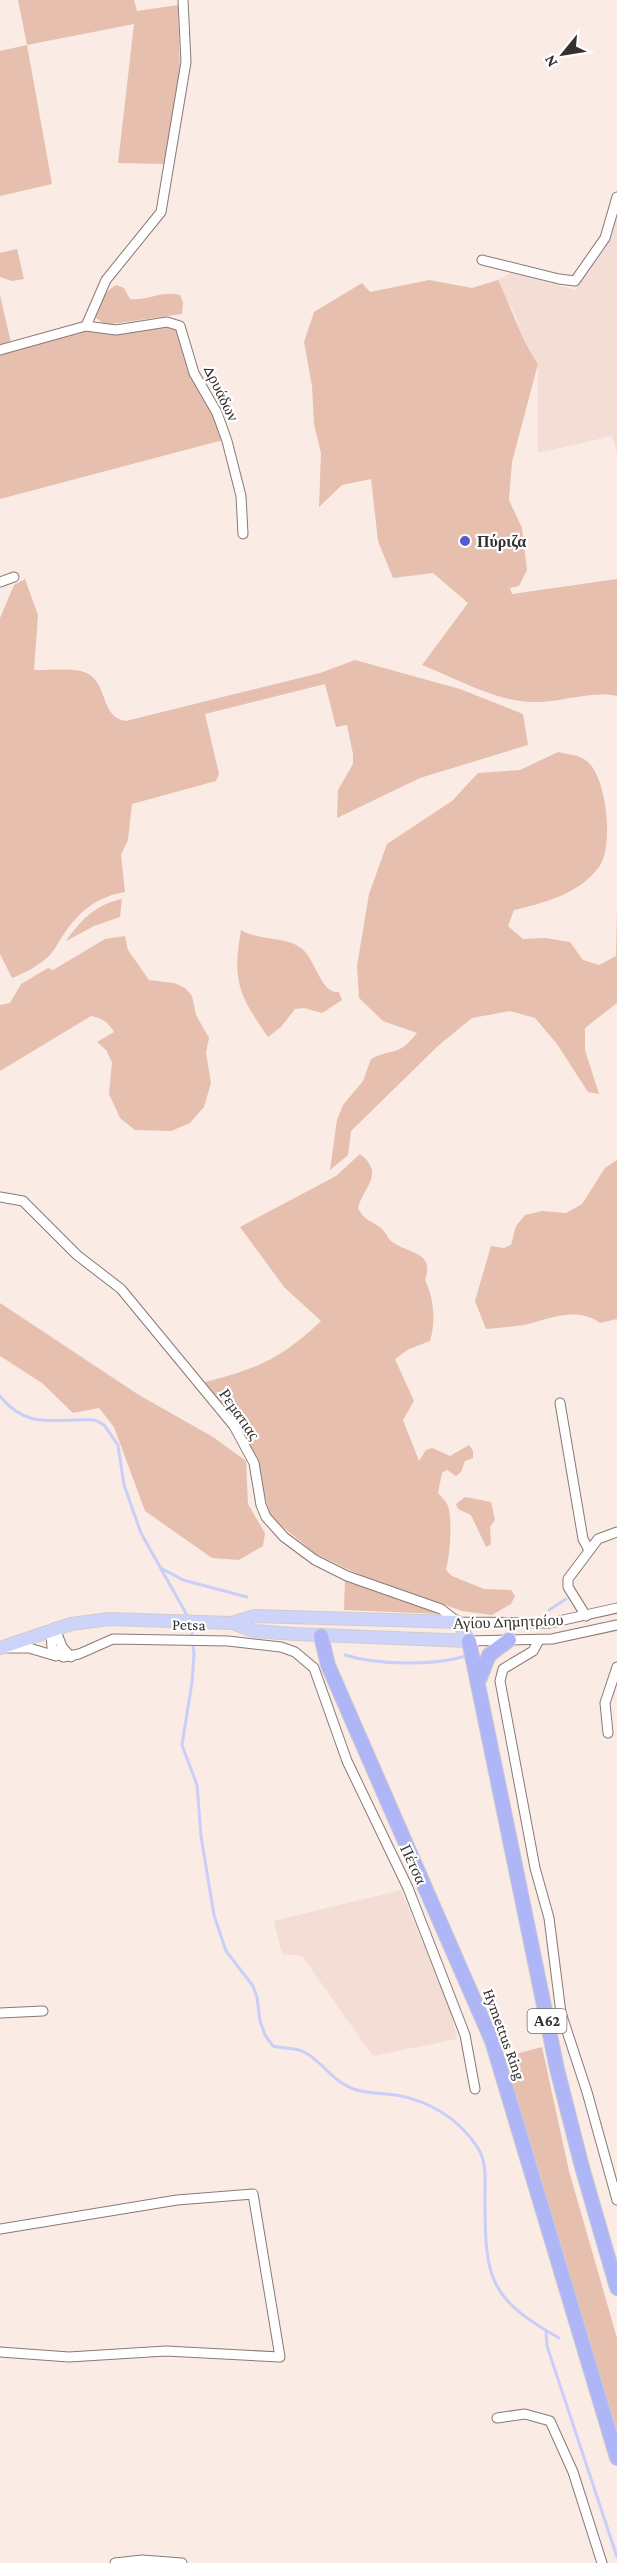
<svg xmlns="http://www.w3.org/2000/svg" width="617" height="2563" font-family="'Crimson Pro',serif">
<rect width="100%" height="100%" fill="#fbebe5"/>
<g fill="#f4ddd4">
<polygon points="617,208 617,452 612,436 538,453 538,364 523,342 516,317 498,280 511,273 517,273 575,290 608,239"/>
<polygon points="401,1890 449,2007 457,2039 373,2056 302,1956 282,1954 274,1921"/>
</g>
<g fill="#e6bfaf">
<polygon points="18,0 134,0 137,11 178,5 180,73 165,164 118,163 134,24 27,45 52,184 0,196 0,51 27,45"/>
<polygon points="17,249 24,279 12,281 0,277 0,253"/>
<path d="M429,280L472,288L498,280C512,308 520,338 538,364L512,462L509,500L522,528L527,570L519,586L510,588L512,594L617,579V696C591,690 560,703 533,702C496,702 456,678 422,665L468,603L433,573L393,578L378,541L371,479L342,485L319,507L321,453L314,424L312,386L304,342L314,312L362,283L370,292Z"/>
<path d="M116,285L124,288L130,299C148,301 162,290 180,295L183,302L182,314L105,325L95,317C96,303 105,292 116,285Z"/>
<polygon points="0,295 11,343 0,347"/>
<polygon points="166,325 178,329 188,370 218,425 223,440 0,499 0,355 86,330"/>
<path d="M25,579L38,615L34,670C49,671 78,666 90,675C108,688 101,717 126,721L320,673L355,660L460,689L523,714L528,745L420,778L337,818L338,790L353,764V754L347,725L336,727L325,684L205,714L219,774L216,781L132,804L128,840L121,855L125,892C96,897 78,912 62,937C58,943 54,951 49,956C38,966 25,973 12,978L0,954V618L14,585Z"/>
<path d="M558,752C567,754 581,755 588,762C607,779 614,847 599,867C579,894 544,903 514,910L508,926L523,939L545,938L570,942L583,960L599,965L616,956L617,910V1003L585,1028V1050L599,1094L588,1092L557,1044L535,1018L510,1011L472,1018L439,1045L351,1131L348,1155L330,1170L337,1120L343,1105L363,1081L371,1059C394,1047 397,1058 417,1033L383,1021L359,998L357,966L369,894L387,844L452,801L478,773L520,770Z"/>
<path d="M122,899L120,917L94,926L66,941C81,920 96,904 122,899Z"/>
<path d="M241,930C259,941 284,936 301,948C316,959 320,994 339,992L342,1000L322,1013L304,1008L295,1009L281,1027L268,1037C239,995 232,982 241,930Z"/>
<path d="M125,936L128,950L149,980L174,983L185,988L192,996L196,1015L209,1038L206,1053L211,1083L204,1107L190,1123L171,1131L135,1130L120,1118L109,1094L112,1062L106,1050L97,1042L114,1032C108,1022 102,1018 91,1016L0,1071V1005L10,1003L21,984L48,968L53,970L105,939Z"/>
<path d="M360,1154C386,1174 363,1187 358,1208C364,1221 373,1221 382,1229C387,1234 388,1240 394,1243C410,1254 435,1252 425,1280C434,1299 436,1320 430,1341L409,1349L395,1359L414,1401L403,1420L419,1461L426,1450L432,1448L450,1456L469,1445L473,1451V1458L465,1461L461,1472L456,1476L447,1470L442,1473L438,1493C441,1496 445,1500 447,1504C453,1515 450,1556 446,1570L452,1576L484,1589L511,1590L515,1596L511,1604L492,1615L462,1611L360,1575L316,1554L279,1524L269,1512L255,1456L202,1383C256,1369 280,1360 321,1321L284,1287L240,1227L336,1176Z"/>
<path d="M617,1160V1319L600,1323C577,1306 549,1319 524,1325C511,1327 498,1328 486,1329L475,1301L491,1246L504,1248L511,1245L516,1226L525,1215L542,1211L566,1213L582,1204L605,1168Z"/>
<polygon points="0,1303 139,1395 213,1437 246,1461 248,1504 265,1533 263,1546 239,1560 212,1558 145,1511 114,1427 99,1408 73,1413 42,1383 0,1356"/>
<polygon points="465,1497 491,1502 495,1520 490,1527 491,1544 486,1547 471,1515 458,1509 456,1504"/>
<polygon points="345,1579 419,1604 441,1614 344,1610"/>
<polygon points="542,2047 569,2171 617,2338 617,2432 504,2057"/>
</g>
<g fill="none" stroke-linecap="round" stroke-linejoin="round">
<g stroke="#c9cff8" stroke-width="3">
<path d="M0,1396C27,1431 57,1418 95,1420L104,1425L118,1445L124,1485L141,1533L188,1617"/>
<polyline points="161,1568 183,1580 247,1597"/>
<polyline points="549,1610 566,1599"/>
<path d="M191,1626L194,1654L192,1682L182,1745L197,1785L201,1836L214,1915L226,1951L253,1986L257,1997L260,2021L265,2035L273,2046C283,2049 295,2047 304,2052C322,2061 330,2079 351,2088C365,2094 381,2093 396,2095C430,2101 459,2119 478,2148C487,2163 485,2181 485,2197C485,2276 487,2298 559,2338"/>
<path d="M345,1655C377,1665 433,1666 466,1656"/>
<polyline points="546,2331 547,2346 617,2557"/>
</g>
<defs>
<g id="minor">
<polyline points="482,260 559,279 575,281 605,238 617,197"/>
<polyline points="86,326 116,330 167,322 180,326 194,373 217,413 227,441 241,496 243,534"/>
<polyline points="0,350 86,326 106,280 161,212 186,62 183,0"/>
<polyline points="0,582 14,577"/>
<polyline points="0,1197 23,1201 77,1255 121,1289 234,1426 254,1463 261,1505 266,1517 284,1537 315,1560 347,1576 441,1609 458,1622 550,1623 617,1608"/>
<polyline points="560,1403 583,1539 589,1550"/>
<polyline points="586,1616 568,1587 568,1579 598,1539 617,1532"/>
<polyline points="55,1628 51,1634 52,1648 63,1657 79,1654 113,1639 228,1641 281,1647 295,1652 314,1668 347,1761 408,1888 465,2035 475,2089"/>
<polyline points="55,1628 62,1647 71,1657"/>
<polyline points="539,1640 533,1651 503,1669 500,1681 535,1868 549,1918 561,2013 587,2092 617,2200"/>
<polyline points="469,1641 552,1639 617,1625"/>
<polyline points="8,1648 29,1648 56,1656"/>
<polyline points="608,1733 605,1703 617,1667"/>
<polyline points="0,2013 43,2011"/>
<polyline points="0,2229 177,2200 253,2194 280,2357 166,2351 69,2357 0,2352"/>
<polyline points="497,2418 525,2414 550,2421 573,2472 602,2563"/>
<polyline points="115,2563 142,2560 182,2563"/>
</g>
<polyline id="major" points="0,1648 71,1624 109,1619 232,1623 254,1631 295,1634 469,1641 458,1622 254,1616 232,1623"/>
<g id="highway">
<polyline points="321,1636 328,1665 492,2041 617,2458"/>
<polyline points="469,1641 557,2069 582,2167 617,2288"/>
<polyline points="480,1678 489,1655 509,1640"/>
</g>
</defs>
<use href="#minor" stroke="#887a75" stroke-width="11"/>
<use href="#major" stroke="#cfcdcd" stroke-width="14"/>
<use href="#highway" stroke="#cfcdcd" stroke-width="16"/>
<use href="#minor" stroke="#fff" stroke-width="9"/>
<use href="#major" stroke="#ced3fa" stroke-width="12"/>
<use href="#highway" stroke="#aeb6f7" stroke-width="14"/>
</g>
<circle fill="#5757ce" stroke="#fff" stroke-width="2" cx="465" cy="541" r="6"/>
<g text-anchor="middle" stroke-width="4.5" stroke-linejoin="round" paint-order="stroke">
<rect fill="#fff" stroke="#726e6d" stroke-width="1.5" x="527.5" y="2009" width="39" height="24" rx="4.5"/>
<g font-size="15" font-weight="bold" fill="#36302e">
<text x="547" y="2026">Α62</text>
</g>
<g font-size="16" fill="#36302e" stroke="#fff">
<text transform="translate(222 393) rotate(64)" y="6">Δρυάδων</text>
<text transform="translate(240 1414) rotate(55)" y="6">Ρεματιας</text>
<text transform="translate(508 1621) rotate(-2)" y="6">Αγίου Δημητρίου</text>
<text transform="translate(189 1624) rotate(1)" y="6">Petsa</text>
<text transform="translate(414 1864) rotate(65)" y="6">Πέτσα</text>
<text transform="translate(505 2034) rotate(70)" y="6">Hymettus Ring</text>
</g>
<g font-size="16" font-weight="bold" fill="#36302e" stroke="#fff" text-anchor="start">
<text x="477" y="547">Πύριζα</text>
</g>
</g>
<g transform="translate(563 54) rotate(240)" stroke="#ffffff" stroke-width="4.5" paint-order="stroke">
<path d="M0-4.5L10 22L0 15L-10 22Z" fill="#36302e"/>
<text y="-9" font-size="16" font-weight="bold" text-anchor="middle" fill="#36302e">N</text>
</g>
</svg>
